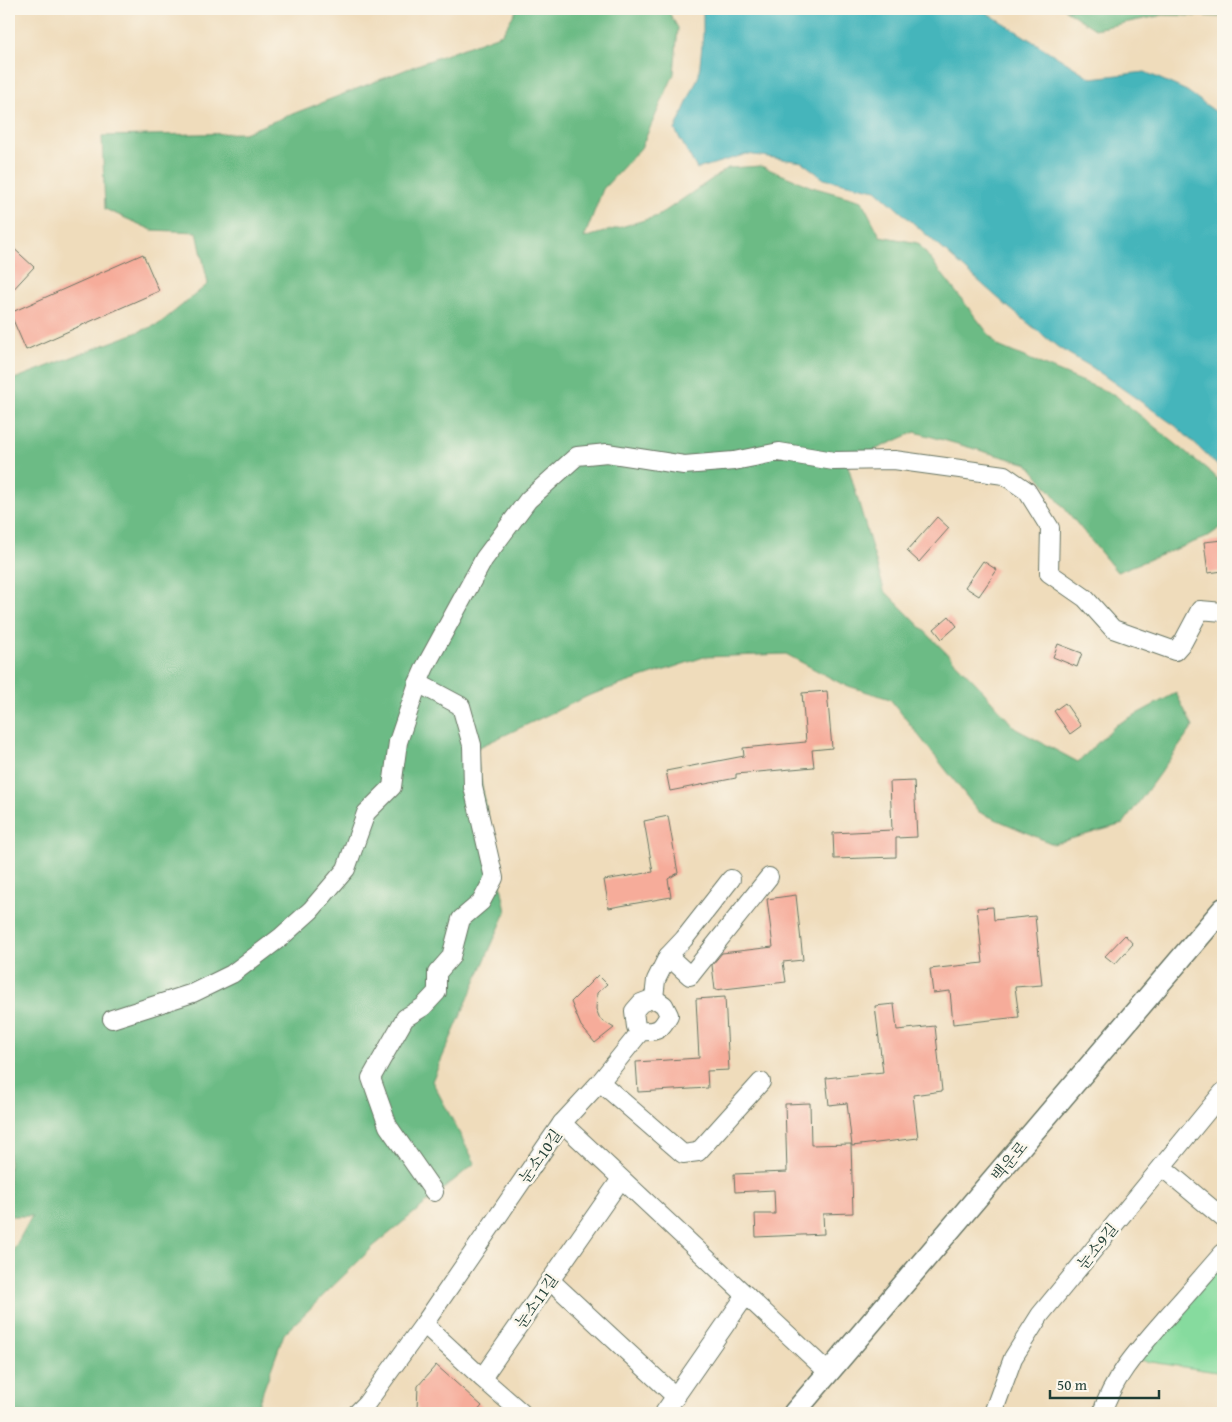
<svg xmlns="http://www.w3.org/2000/svg" width="1232" height="1422" font-family="'Gentium Book Plus','Noto Serif KR',serif">
<rect width="100%" height="100%" fill="#fbf7ec"/>
<filter id="ink" filterUnits="userSpaceOnUse"><feTurbulence type="fractalNoise" baseFrequency=".02" numOctaves="2"/><feDisplacementMap in="SourceGraphic" scale="10" xChannelSelector="R" yChannelSelector="G"/><feConvolveMatrix kernelMatrix="1 2 1 2 8 2 1 2 1" color-interpolation-filters="sRGB"/></filter>
<filter id="wash" filterUnits="userSpaceOnUse"><feTurbulence type="fractalNoise" baseFrequency=".0096" numOctaves="4" result="noise"/><feDisplacementMap in="SourceGraphic" scale="20" xChannelSelector="R" yChannelSelector="G"/><feGaussianBlur stdDeviation="1.12" result="paint"/><feColorMatrix in="noise" values="0 0 0 0 0 0 0 0 0 0 0 0 0 0 0 0 0 1.4 0 .05"/><feComposite in="paint" operator="in"/></filter>
<g filter="url(#wash)">
<rect width="100%" height="100%" fill="#efdcbb"/>
<polygon fill="#86db9e" stroke="#528c69" points="1223,1253 1223,1373 1132,1359"/>
<g fill="#6cbb85" stroke="#467c5c">
<polygon points="517,9 667,9 678,28 674,74 641,148 603,189 584,238 658,216 728,168 761,166 812,187 862,201 880,236 918,243 998,346 1115,395 1213,474 1223,486 1223,526 1207,537 1117,572 1028,464 915,432 847,462 884,590 976,683 1016,729 1078,762 1116,725 1176,693 1193,727 1123,824 1053,844 979,812 890,699 842,684 786,654 704,657 590,695 475,749 506,912 432,1081 475,1163 375,1245 284,1334 255,1413 9,1413 9,1258 32,1216 9,1216 9,381 159,324 208,284 197,232 152,230 105,209 102,136 244,133 420,64 502,34"/>
<polygon points="1064,9 1223,9 1223,17 1163,15 1095,29"/>
</g>
<polygon fill="#45b5bb" stroke="#327978" points="703,9 981,9 1091,78 1145,72 1187,91 1223,117 1223,471 1177,427 1093,368 1059,348 1008,307 876,190 824,179 802,162 747,154 697,169 675,130 699,75 703,35"/>
<g id="blocks">
<g fill="#f6ac9a">
<polygon points="9,244 34,267 9,294"/>
<polygon points="143,254 159,291 26,350 10,313"/>
<polygon points="937,517 949,528 919,562 907,551"/>
<polygon points="1223,540 1223,571 1208,573 1204,542"/>
<polygon points="983,561 997,570 979,596 965,587"/>
<polygon points="949,616 957,626 942,639 934,629"/>
<polygon points="1058,644 1082,653 1077,667 1053,657"/>
<polygon points="827,691 832,748 812,750 814,767 736,774 736,778 670,791 666,771 744,756 743,748 806,742 802,693"/>
<polygon points="1065,703 1081,726 1070,734 1054,711"/>
<polygon points="914,781 917,837 896,838 896,857 834,859 833,833 892,830 890,782"/>
<polygon points="668,816 678,873 668,879 671,897 609,908 604,880 653,872 644,821"/>
<polygon points="796,895 803,960 783,962 786,982 715,990 712,965 722,953 773,947 767,899"/>
<polygon points="993,907 994,920 1035,916 1042,985 1015,987 1019,1017 953,1024 950,991 933,993 930,969 983,963 977,908"/>
<polygon points="1125,935 1133,944 1115,964 1105,956"/>
<polygon points="598,975 607,984 597,993 596,1009 600,1019 614,1028 595,1043 581,1026 571,1002"/>
<polygon points="725,997 729,1070 707,1071 708,1088 638,1092 636,1062 699,1058 696,999"/>
<polygon points="894,1004 897,1030 935,1026 942,1091 913,1095 918,1138 852,1146 847,1103 829,1105 826,1078 883,1072 875,1006"/>
<polygon points="810,1103 811,1145 851,1144 853,1213 823,1214 824,1234 756,1237 755,1214 775,1214 774,1190 735,1192 734,1174 787,1172 785,1104"/>
<polygon points="436,1365 482,1406 476,1413 422,1413 417,1408 418,1386"/>
</g>
</g>
</g>
<g filter="url(#ink)">
<use href="#blocks" fill-opacity="0" stroke="#687563" stroke-width="1"/>
<g fill="none" stroke-linecap="round" stroke-linejoin="round">
<defs>
<g id="minor">
<polyline points="668,956 690,976 769,877"/>
<polyline points="654,998 656,980 668,956 684,939 731,879"/>
<polyline points="112,1019 193,993 232,974 281,937 311,910 346,869 366,813 392,787 398,742 418,683"/>
<polyline points="600,1082 683,1154 698,1152 761,1082"/>
<polyline points="562,1123 829,1373"/>
<polyline points="1162,1167 1223,1218"/>
<polyline points="434,1192 388,1126 371,1078 405,1018 423,1007 437,992 437,973 451,957 461,919 481,902 494,878 473,787 472,745 461,706 418,683 425,667 484,559 528,500 577,456 607,453 684,465 734,461 779,452 834,461 894,460 1004,475 1027,491 1050,528 1049,573 1085,598 1113,629 1175,651 1183,642 1200,610 1223,612"/>
<polyline points="550,1280 676,1397"/>
<polyline points="424,1324 482,1378"/>
<path d="M357,1413L366,1404L424,1324L562,1123L600,1082L641,1031C658,1032 661,1030 669,1015L664,1005L654,998L641,1003L634,1011L636,1027L641,1031"/>
<polyline points="522,1413 482,1378 621,1179"/>
<polyline points="664,1413 746,1295"/>
<polyline points="993,1413 1013,1358 1040,1315 1223,1092"/>
<path d="M1102,1413C1113,1377 1141,1347 1165,1319C1185,1297 1204,1275 1223,1253"/>
</g>
<polyline id="major" points="794,1413 1223,909"/>
</defs>
<use href="#minor" stroke="#687563" stroke-width="20"/>
<use href="#major" stroke="#687563" stroke-width="24"/>
<use href="#minor" stroke="#fff" stroke-width="18"/>
<use href="#major" stroke="#fff" stroke-width="21"/>
</g>
</g>
<g text-anchor="middle" stroke-width="5" stroke-linejoin="round" paint-order="stroke">
<g font-size="16" fill="#1f3d34" stroke="#fbf7ec">
<text transform="translate(540 1156) rotate(-55)" y="6">눈소10길</text>
<text transform="translate(1009 1161) rotate(-50)" y="6">백운로</text>
<text transform="translate(1097 1246) rotate(-51)" y="6">눈소9길</text>
<text transform="translate(536 1301) rotate(-55)" y="6">눈소11길</text>
</g>
</g>
<rect width="1232" height="1422" fill="none" stroke="#fbf7ec" stroke-width="30"/>
<path d="M1050 1390v8h109v-8" fill="none" stroke="#1f3d34" stroke-width="2.5"/>
<text x="1057" y="1390" font-size="15" fill="#1f3d34" stroke="#fbf7ec" stroke-width="4" paint-order="stroke">50 m</text>
</svg>
